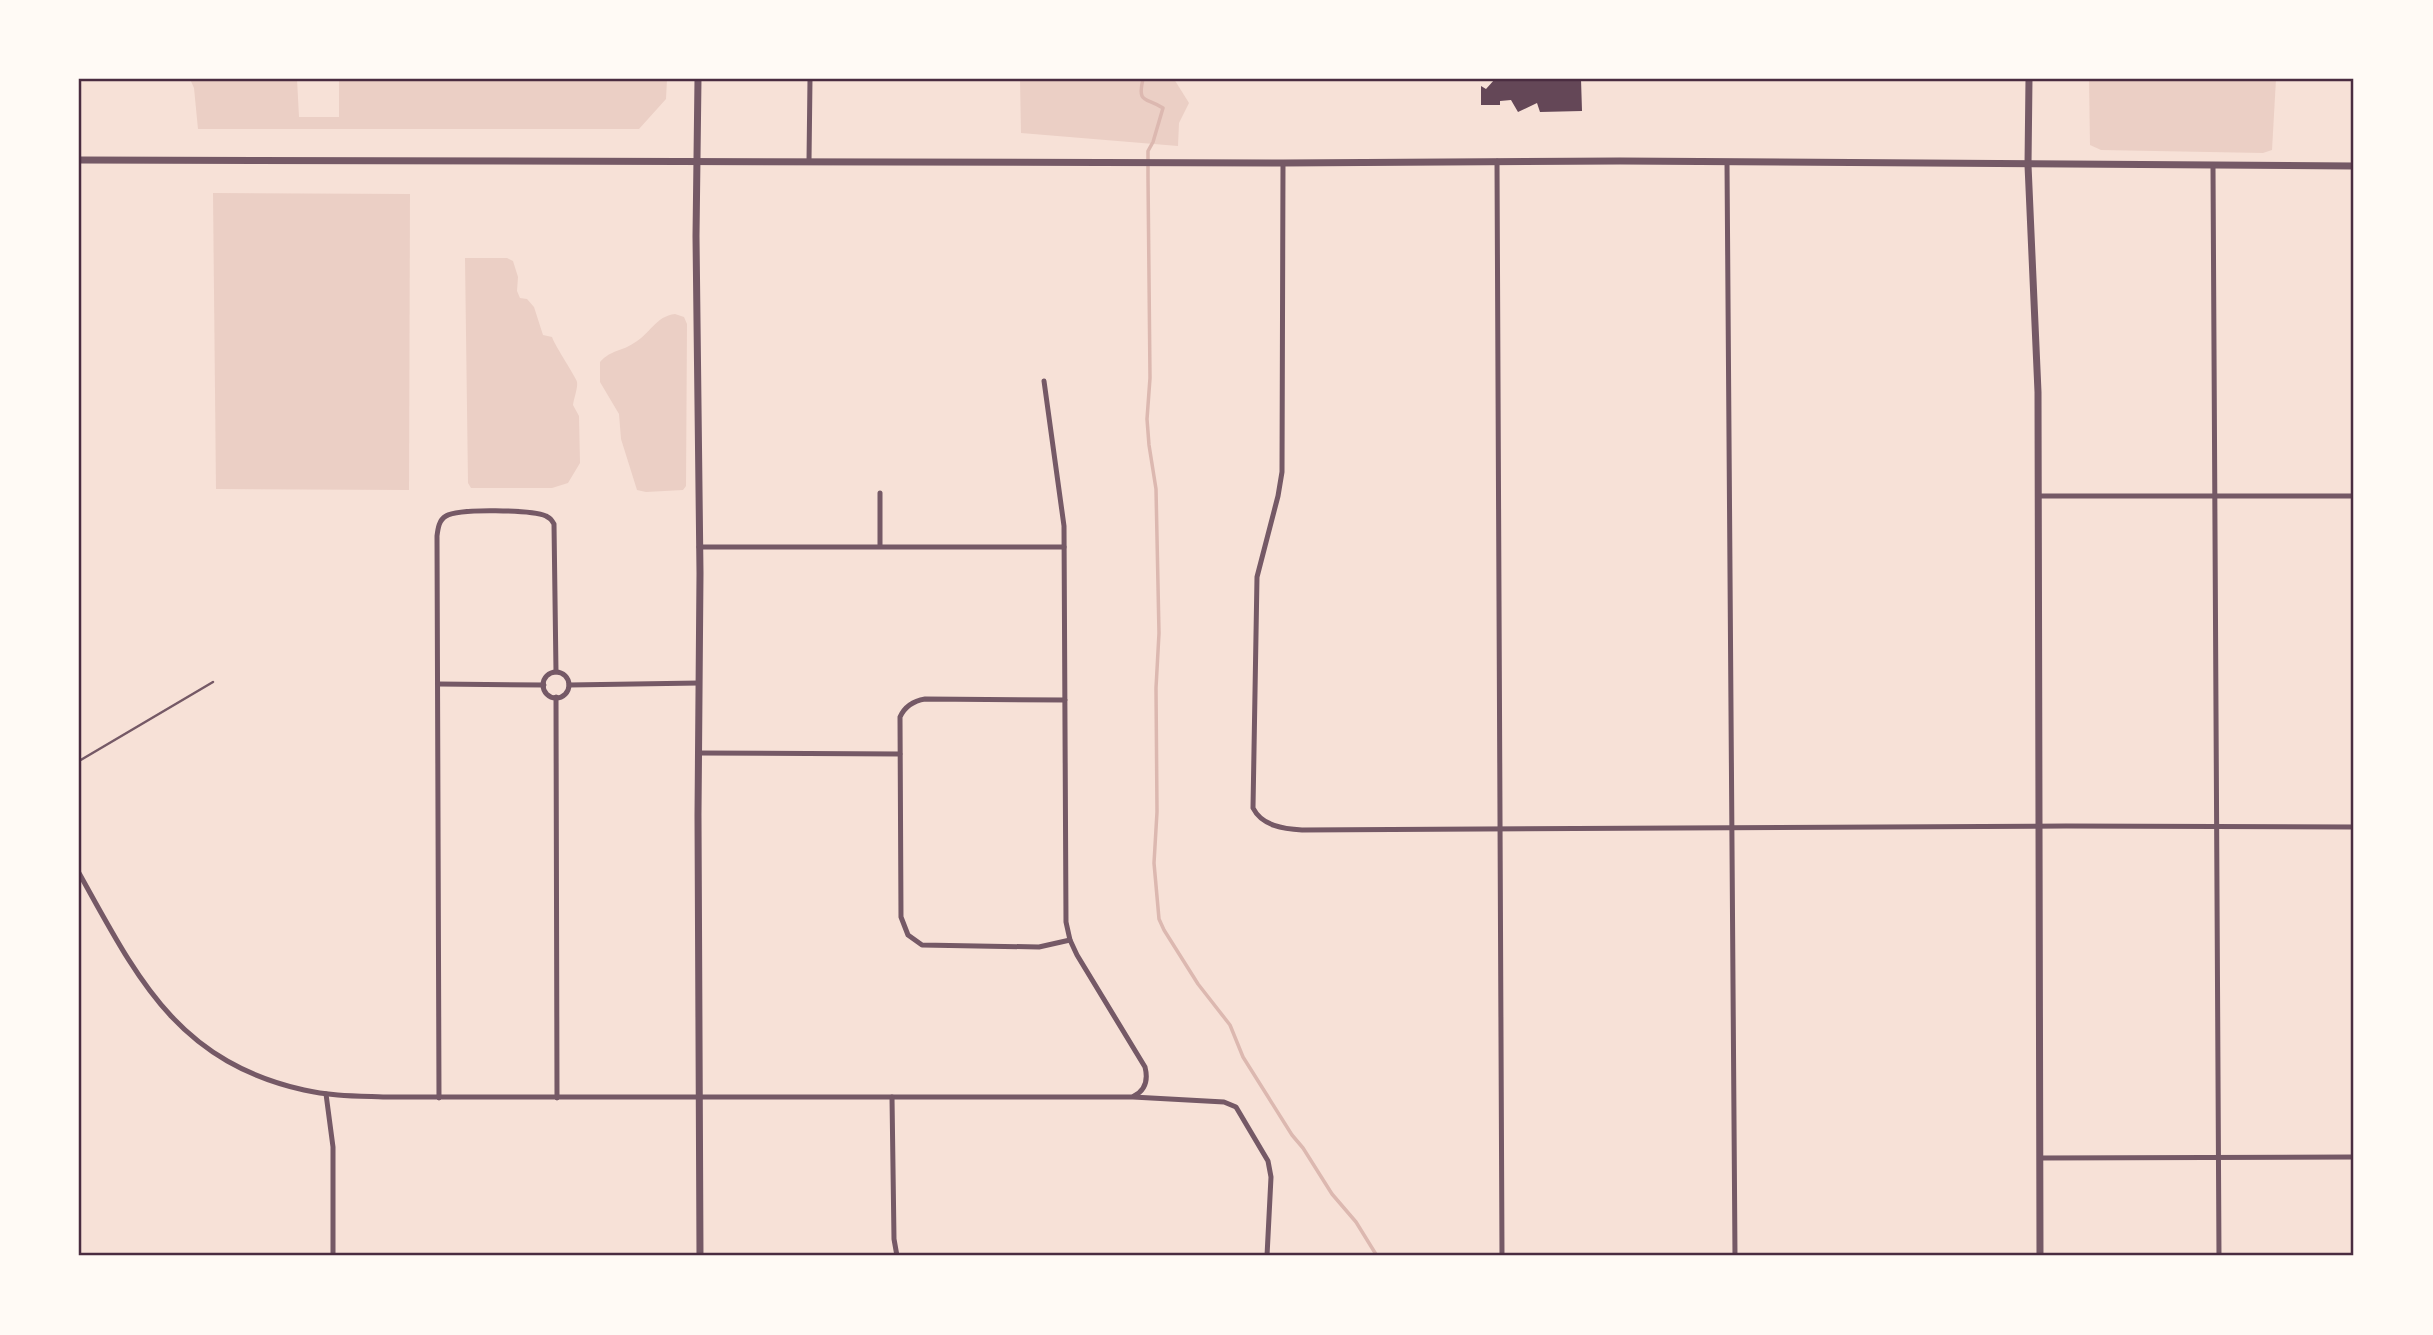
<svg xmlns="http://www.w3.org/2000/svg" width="2433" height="1335" font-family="Arial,sans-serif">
<rect width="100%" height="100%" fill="#f7e1d7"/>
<g fill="#ebcfc5">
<polygon points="190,79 297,79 299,117 339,117 339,79 667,79 666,99 639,129 198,129 194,88"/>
<polygon points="1020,79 1174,79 1189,103 1179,123 1178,146 1021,133"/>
<polygon points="2089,79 2276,79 2272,150 2263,153 2101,150 2090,145"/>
<polygon points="213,193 410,194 409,490 216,489"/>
<path d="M465,258H507L513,261L518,277L517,291L520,298L527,299L534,307L543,335L552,337C555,346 577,379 577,382C578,388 574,398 573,405L579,416L580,463L568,483L552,488H471L468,483Z"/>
<path d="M675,314L684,317L687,324L686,486L683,490L646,492L637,490L621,439L619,414L600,382V362C612,349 621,352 634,343C650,334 656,316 675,314Z"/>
</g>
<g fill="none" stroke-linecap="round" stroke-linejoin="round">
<path stroke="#dcb8b0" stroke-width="3.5" d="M1143,79C1137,104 1146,97 1163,108L1153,142L1148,151V177L1150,378L1147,419L1149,445L1156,489L1159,633L1156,688L1157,812L1154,863L1159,919L1164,930L1198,984L1230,1025L1243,1057L1292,1135L1303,1148L1332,1194L1356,1222L1377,1256"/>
</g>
<polygon fill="#644757" points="1495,79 1581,79 1582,111 1540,112 1537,103 1518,112 1511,100 1500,101 1500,105 1481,105 1481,86 1486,89"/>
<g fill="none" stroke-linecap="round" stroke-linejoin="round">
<polyline stroke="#755966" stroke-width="2.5" points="79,761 213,682"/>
<g stroke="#755966" stroke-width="5">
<polyline points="809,161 810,79"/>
<polyline points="1497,161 1502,1256"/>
<polyline points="1727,162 1735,1256"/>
<path d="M1283,163L1282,472L1278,496L1257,577L1253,808C1262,826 1284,829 1302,830L2066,826L2354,827"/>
<polyline points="2213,167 2219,1256"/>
<path d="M1044,381L1064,526L1066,922L1070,940L1077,955L1145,1067C1148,1079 1146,1090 1134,1096"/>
<polyline points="2038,496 2354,496"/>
<polyline points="880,546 880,493"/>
<polyline points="699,547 1064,547"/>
<circle cx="556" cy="685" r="13"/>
<polyline points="438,684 544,685"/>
<polyline points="569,685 699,683"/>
<polyline points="556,697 557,1098"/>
<path d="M1065,700L925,699C913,701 905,706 900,717L901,917L908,935L922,945L1039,947L1070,940"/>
<polyline points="699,753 900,754"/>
<path d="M79,873C137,977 176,1061 304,1090C330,1096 357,1096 383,1097H1133L1224,1102L1236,1107L1268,1161L1271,1177L1267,1256"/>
<polyline points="326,1094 333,1147 333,1256"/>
<polyline points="892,1097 894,1239 897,1256"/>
<path d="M439,1098L437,536C438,528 439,520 446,516C459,508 532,510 546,516C551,519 551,519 554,524L556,672"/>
<polyline points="2041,1158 2354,1157"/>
</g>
<g stroke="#755966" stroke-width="7">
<polyline points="698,79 696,236 700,573 698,815 700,1256"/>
<polyline points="2029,79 2028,165 2038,392 2040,1256"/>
<polyline points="79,160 1283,163 1620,161 2354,166"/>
</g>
</g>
<rect width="2433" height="1335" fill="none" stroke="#fffaf5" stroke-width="161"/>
<rect x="80" y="80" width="2272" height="1174" fill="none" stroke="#4a2c40" stroke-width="2.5"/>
</svg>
